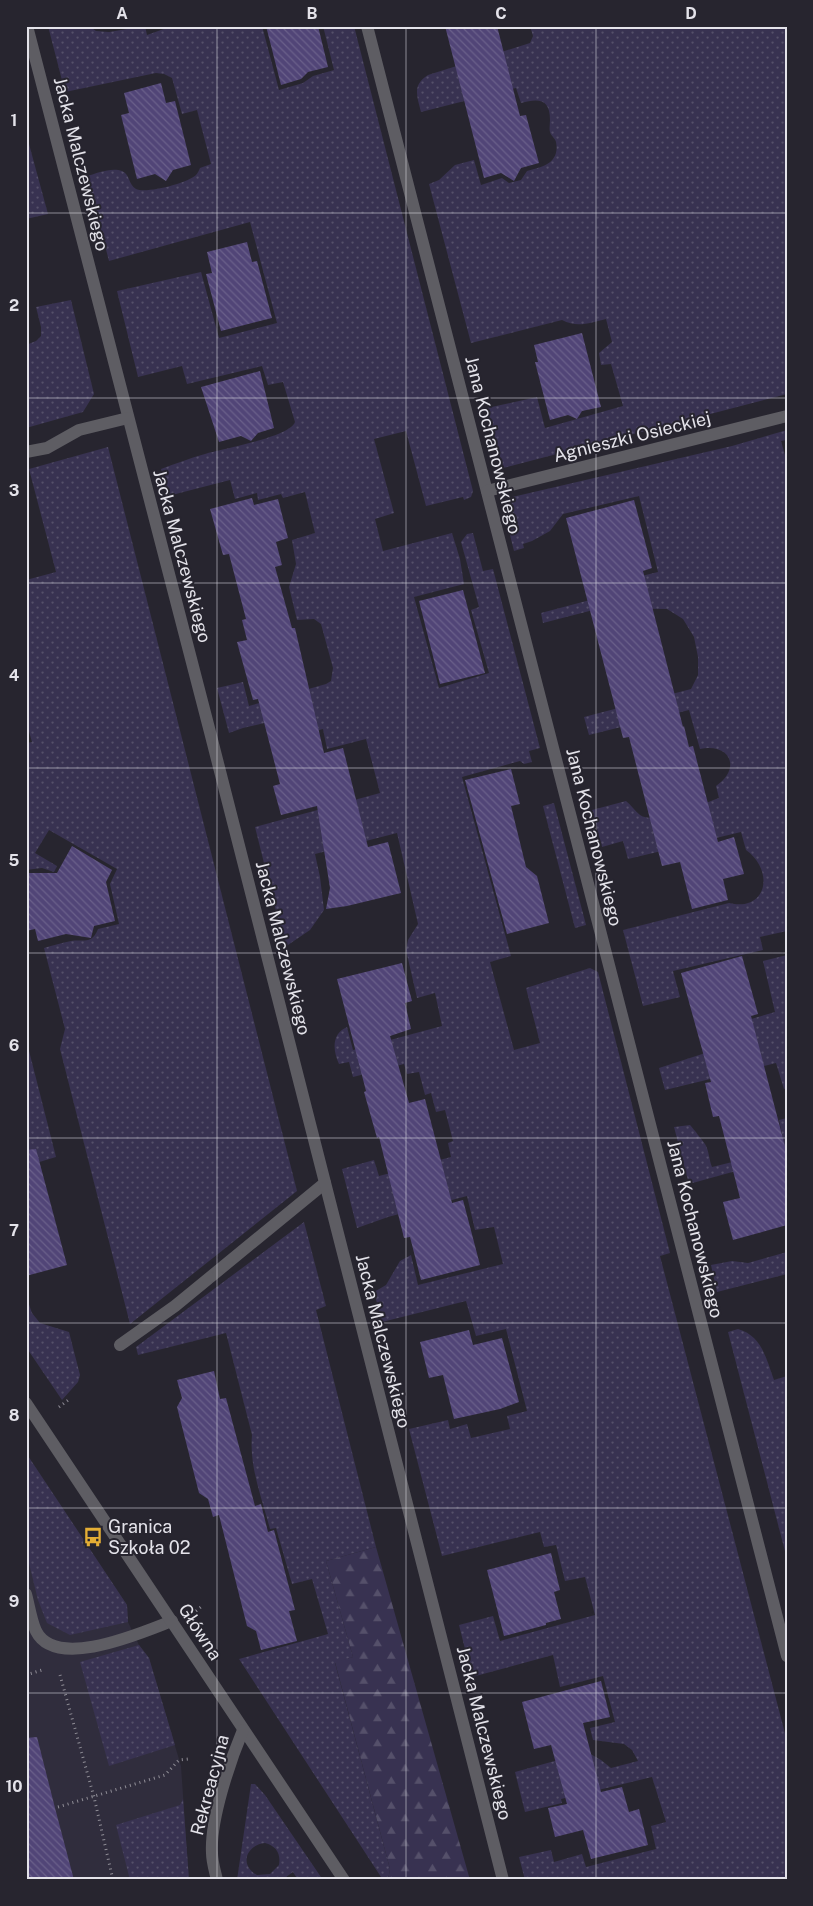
<svg xmlns="http://www.w3.org/2000/svg" width="813" height="1906" font-family="'Public Sans',sans-serif">
<defs>
<pattern id="green-dots" width="8" height="8" patternUnits="userSpaceOnUse" patternTransform="scale(1.25)"><rect width="8" height="8" fill="#383251"/><path d="M2 2h.1M6 6h.1" fill="none" stroke="#55506a" stroke-width="1.8" stroke-linecap="round"/></pattern>
<pattern id="forest-firs" width="22" height="20" patternUnits="userSpaceOnUse" patternTransform="scale(1.25)"><rect width="22" height="20" fill="#383251"/><path d="M5 1l3.5 6h-7zM16 11l3.5 6h-7z" fill="#55506a"/></pattern>
<pattern id="building-back-hatch" width="6" height="6" patternUnits="userSpaceOnUse" patternTransform="scale(1.25)"><rect width="6" height="6" fill="#514577"/><path d="M-1 5l2 2M0 0l6 6M5-1l2 2" fill="none" stroke="#6a608a"/></pattern>
</defs>
<rect width="100%" height="100%" fill="#27252f"/>
<polygon fill="#302d3d" points="26,1453 127,1605 128,1622 139,1645 149,1658 181,1766 189,1880 26,1880"/>
<g fill="url(#green-dots)" fill-rule="evenodd">
<path d="M48,26H89L96,31L109,32L145,26L147,35L172,26H262L279,90L303,83L313,76L334,70L323,26H354L473,491L471,497L464,500L463,497L426,506L406,431L374,439L394,513L375,519L383,551L452,533L460,559L464,584L414,597L439,688L489,673L471,610L479,607L461,542L467,534L473,533L483,571L493,569L540,748L529,751L532,762L524,764L520,761L462,777L511,956L490,962L514,1050L540,1043L526,988L590,968L598,972L670,1253L660,1256L787,1741V1880H525L519,1857L551,1850L554,1862L582,1854L586,1867L656,1849L651,1826L666,1822L652,1777L561,1799L562,1803L525,1812L515,1772L587,1752L601,1760L611,1768L638,1761L632,1750L624,1744L593,1740L590,1728L615,1722L603,1676L560,1687L553,1655L472,1677L459,1625L493,1616L500,1641L595,1615L585,1577L565,1581L556,1545L544,1547L540,1532L442,1556L409,1429L448,1420L450,1429L467,1424L471,1438L510,1429L507,1416L527,1411L506,1329L476,1336L466,1301L382,1322L374,1292L386,1285L400,1261L411,1255L418,1285L503,1264L494,1227L475,1230L467,1196L388,1217L357,1228L342,1169L374,1160L379,1176L451,1157L448,1143L453,1141L445,1110L436,1112L431,1093L425,1095L419,1072L407,1074L404,1064L353,1077L349,1062L339,1064C333,1051 331,1034 347,1027L353,1050L442,1026L435,993L417,998L406,950L408,940L418,924L397,833L315,854L320,877L324,910L310,930L285,947L255,827L380,793L366,739L327,749L323,729L304,734L298,715L243,728L229,733L217,688L243,682L249,706L326,684L331,681L333,668L321,624L314,619L297,620L289,587L296,564L292,540L315,533L305,492L283,498L281,494L258,500L257,493L235,499L230,480L168,496L161,469C175,464 190,458 205,454C222,449 290,437 295,422L283,382L268,385L262,366L187,384L182,366L138,377L117,291L201,272L219,338L277,323L250,222L109,261L87,176C97,173 112,167 122,171C130,174 128,184 136,189C146,194 188,183 196,175C198,173 199,170 200,168L211,164L197,110L182,114L172,78L164,74L156,73L65,92Z"/>
<path d="M530,26H582L583,28L591,26H787V394L503,468L487,408L537,397L545,428L623,406L611,364L601,365L599,353L612,342L606,319C590,323 577,328 562,320L471,343L429,184L439,180L455,165L474,160L481,185L502,178L509,183L521,180L527,171C543,167 560,163 556,142C555,138 551,136 550,132C549,129 550,124 550,120C550,99 539,98 521,103L516,88L421,112C417,96 412,85 428,75L530,43L533,36Z"/>
<polygon points="26,133 48,214 26,219"/>
<polygon points="71,300 94,394 83,412 26,428 26,345 36,341 41,336 41,327 36,307"/>
<path d="M787,430V440L781,441L787,462V931L760,937L763,950L673,971L680,997L643,1006L623,930L729,903C767,912 775,871 746,850L741,832L628,859L623,841L602,847L592,810L626,801C631,805 635,811 640,815C657,826 701,804 719,798L716,786C742,768 730,743 700,749L689,710L589,735L584,717L691,689L698,675V657L694,637L683,619L667,609L601,608L543,623L541,613L590,600L588,589L658,572L639,496L563,514L550,531L532,541L523,544L524,548L514,551L503,507L508,498L732,446Z"/>
<path d="M108,447L297,1191L130,1324L60,1049L65,1029L44,948C53,945 62,943 71,941C83,939 92,945 98,929L119,924L110,884L117,869L49,830L35,853L57,866L54,872L42,868L26,870V743L32,742L26,721V580L56,572L29,469Z"/>
<polygon points="554,803 586,925 575,928 543,806"/>
<polygon points="787,955 787,1088 784,1089 776,1063 665,1090 659,1068 730,1045 731,1025 775,1012 763,961"/>
<polygon points="26,1039 56,1157 26,1166"/>
<path d="M787,1118V1157L689,1184L674,1127L690,1125C692,1127 703,1141 705,1144C709,1150 709,1160 712,1167L785,1149L779,1120Z"/>
<path d="M304,1222L326,1306L316,1310L376,1547L326,1561L353,1657L335,1663L390,1869L388,1880H383L239,1659L328,1634L312,1579L292,1584L276,1528L270,1529C262,1498 249,1467 252,1435L226,1333L138,1355L136,1347Z"/>
<polygon points="787,1252 787,1274 717,1292 711,1265 732,1261 748,1263"/>
<polygon points="26,1296 32,1313 40,1323 69,1332 80,1375 78,1382 62,1400 26,1347"/>
<path d="M738,1329C762,1336 766,1358 774,1380L787,1376V1559L728,1332Z"/>
<polygon points="26,1453 127,1605 128,1622 70,1635 47,1623 38,1600 26,1551"/>
<polygon points="139,1645 149,1658 175,1745 109,1766 80,1662"/>
<path d="M251,1784H255L265,1795L323,1880H298L293,1872L282,1880H237ZM265,1843C276,1846 281,1853 279,1865L270,1874L257,1875C239,1865 246,1845 265,1843Z"/>
<polygon points="183,1799 189,1880 130,1880 116,1825 180,1805"/>
</g>
<polygon fill="url(#forest-firs)" points="376,1547 470,1880 388,1880 390,1869 335,1662 353,1657 326,1561"/>
<g fill="url(#building-back-hatch)">
<polygon points="266,26 318,26 328,67 308,72 301,79 281,85"/>
<polygon points="445,26 497,26 520,116 526,115 539,163 521,168 514,181 501,173 484,178"/>
<polygon points="161,83 166,103 175,101 191,165 173,170 166,181 155,174 137,179 121,115 129,113 124,93"/>
<polygon points="247,242 252,262 257,261 272,318 221,331 206,274 212,273 207,252"/>
<polygon points="582,333 601,407 582,411 577,419 568,415 550,420 535,362 538,362 534,345"/>
<polygon points="260,371 274,428 258,433 251,441 241,436 219,442 201,387"/>
<polygon points="252,498 254,505 278,499 288,538 276,542 282,565 275,567 292,628 295,628 324,753 343,748 368,847 388,842 401,893 347,906 326,909 330,888 317,806 281,815 273,786 280,784 258,699 253,700 237,642 247,640 242,620 246,619 229,554 223,555 210,509"/>
<polygon points="634,500 652,568 643,571 683,727 684,726 689,747 693,746 718,842 734,837 744,874 723,879 728,900 692,909 680,862 662,866 629,737 623,738 566,518"/>
<polygon points="463,590 485,673 440,684 419,601"/>
<polygon points="511,769 520,804 511,806 526,867 537,876 549,923 507,934 465,780"/>
<polygon points="72,846 112,870 106,882 115,921 94,926 91,938 66,934 38,941 35,929 26,931 26,873 57,873"/>
<polygon points="742,956 758,1014 751,1016 787,1154 787,1225 733,1240 723,1202 740,1198 719,1116 713,1117 705,1083 711,1082 681,973"/>
<polygon points="402,963 412,1001 405,1003 411,1029 390,1036 409,1103 425,1099 452,1203 463,1200 480,1265 421,1280 410,1237 404,1238 379,1137 377,1138 364,1092 366,1091 337,979"/>
<polygon points="36,1149 67,1265 26,1276 26,1150"/>
<polygon points="469,1330 473,1345 502,1338 519,1402 500,1409 454,1419 443,1375 429,1378 420,1342"/>
<polygon points="214,1371 220,1399 226,1398 255,1506 261,1504 268,1532 274,1530 295,1610 289,1611 297,1641 261,1650 256,1631 247,1626 219,1515 213,1517 208,1499 199,1493 177,1407 182,1398 177,1380"/>
<polygon points="551,1553 560,1590 554,1592 561,1619 546,1623 546,1625 504,1636 487,1570"/>
<polygon points="601,1681 610,1717 583,1723 601,1792 622,1787 629,1812 639,1809 648,1845 591,1859 583,1830 555,1837 548,1808 567,1804 551,1745 534,1749 522,1702"/>
<polygon points="37,1737 55,1808 74,1880 26,1880 26,1738"/>
</g>
<g fill="none" stroke-linecap="round" stroke-linejoin="round">
<g stroke="#8f8d96" stroke-width="3" stroke-dasharray="1 4" stroke-linecap="butt">
<polyline points="59,1407 71,1398"/>
<polyline points="196,1611 202,1606"/>
<polyline points="26,1675 42,1670"/>
<polyline points="60,1675 94,1797 113,1880"/>
<polyline points="58,1807 165,1775 179,1760 188,1759"/>
</g>
<g stroke="#5e5d63" stroke-width="12">
<polyline points="120,1345 175,1306 325,1183"/>
<path d="M26,1594C29,1605 31,1620 36,1631C56,1671 143,1632 172,1621"/>
</g>
<g stroke="#5e5d63" stroke-width="12">
<polyline points="27,26 210,732 503,1880"/>
<polyline points="367,26 787,1656"/>
<polyline points="26,452 47,448 79,430 128,418"/>
<polyline points="487,491 787,416"/>
<polyline points="26,1403 344,1880"/>
<path d="M217,1880C215,1871 212,1862 212,1853C210,1820 230,1761 243,1730"/>
</g>
</g>
<path fill="none" stroke="#e4e3ea" stroke-width="1" stroke-opacity="0.55" d="M217,26V1880M406,26V1880M596,26V1880M26,213H787M26,398H787M26,583H787M26,768H787M26,953H787M26,1138H787M26,1323H787M26,1508H787M26,1693H787"/>
<defs>
<symbol id="bus-bare" viewBox="-9 -9 18 18"><path d="M-5-6H5V4H4V6H2V4H-2V6H-4V4H-5ZM-3.5-4V0h7V-4ZM-3.5 1.2v1.5H-2V1.2ZM2 1.2v1.5H3.5V1.2Z" fill="#e4ae35" stroke="#27252f" stroke-width="2.5" paint-order="stroke"/></symbol>
</defs>
<g fill-rule="evenodd">
<use href="#bus-bare" x="79" y="1523" width="28" height="28"/>
</g>
<g text-anchor="middle" stroke-width="4" stroke-linejoin="round" paint-order="stroke">
<g font-size="18" fill="#e4e3ea" stroke="#27252f">
<text transform="translate(81 164) rotate(76)" y="6">Jacka Malczewskiego</text>
<text transform="translate(632 437) rotate(-14)" y="6">Agnieszki Osieckiej</text>
<text transform="translate(493 445) rotate(76)" y="6">Jana Kochanowskiego</text>
<text transform="translate(182 556) rotate(75)" y="6">Jacka Malczewskiego</text>
<text transform="translate(594 837) rotate(76)" y="6">Jana Kochanowskiego</text>
<text transform="translate(283 948) rotate(76)" y="6">Jacka Malczewskiego</text>
<text transform="translate(695 1229) rotate(76)" y="6">Jana Kochanowskiego</text>
<text transform="translate(383 1341) rotate(76)" y="6">Jacka Malczewskiego</text>
<text transform="translate(200 1632) rotate(57)" y="6">Główna</text>
<text transform="translate(484 1733) rotate(76)" y="6">Jacka Malczewskiego</text>
<text transform="translate(210 1785) rotate(-75)" y="6">Rekreacyjna</text>
</g>
<g font-size="18" fill="#e4e3ea" stroke="#27252f" text-anchor="start">
<text x="108" y="1533">Granica<tspan x="108" dy="21">Szkoła 02</tspan></text>
</g>
</g>
<rect width="813" height="1906" fill="none" stroke="#27252f" stroke-width="55"/>
<rect x="28" y="28" width="758" height="1850" fill="none" stroke="#e4e3ea" stroke-width="2"/>
<g font-size="16" text-anchor="middle" font-weight="bold" fill="#e4e3ea">
<text x="122" y="19">A</text>
<text x="312" y="19">B</text>
<text x="501" y="19">C</text>
<text x="691" y="19">D</text>
<text x="14" y="126">1</text>
<text x="14" y="311">2</text>
<text x="14" y="496">3</text>
<text x="14" y="681">4</text>
<text x="14" y="866">5</text>
<text x="14" y="1051">6</text>
<text x="14" y="1236">7</text>
<text x="14" y="1421">8</text>
<text x="14" y="1607">9</text>
<text x="14" y="1792">10</text>
</g>
</svg>
